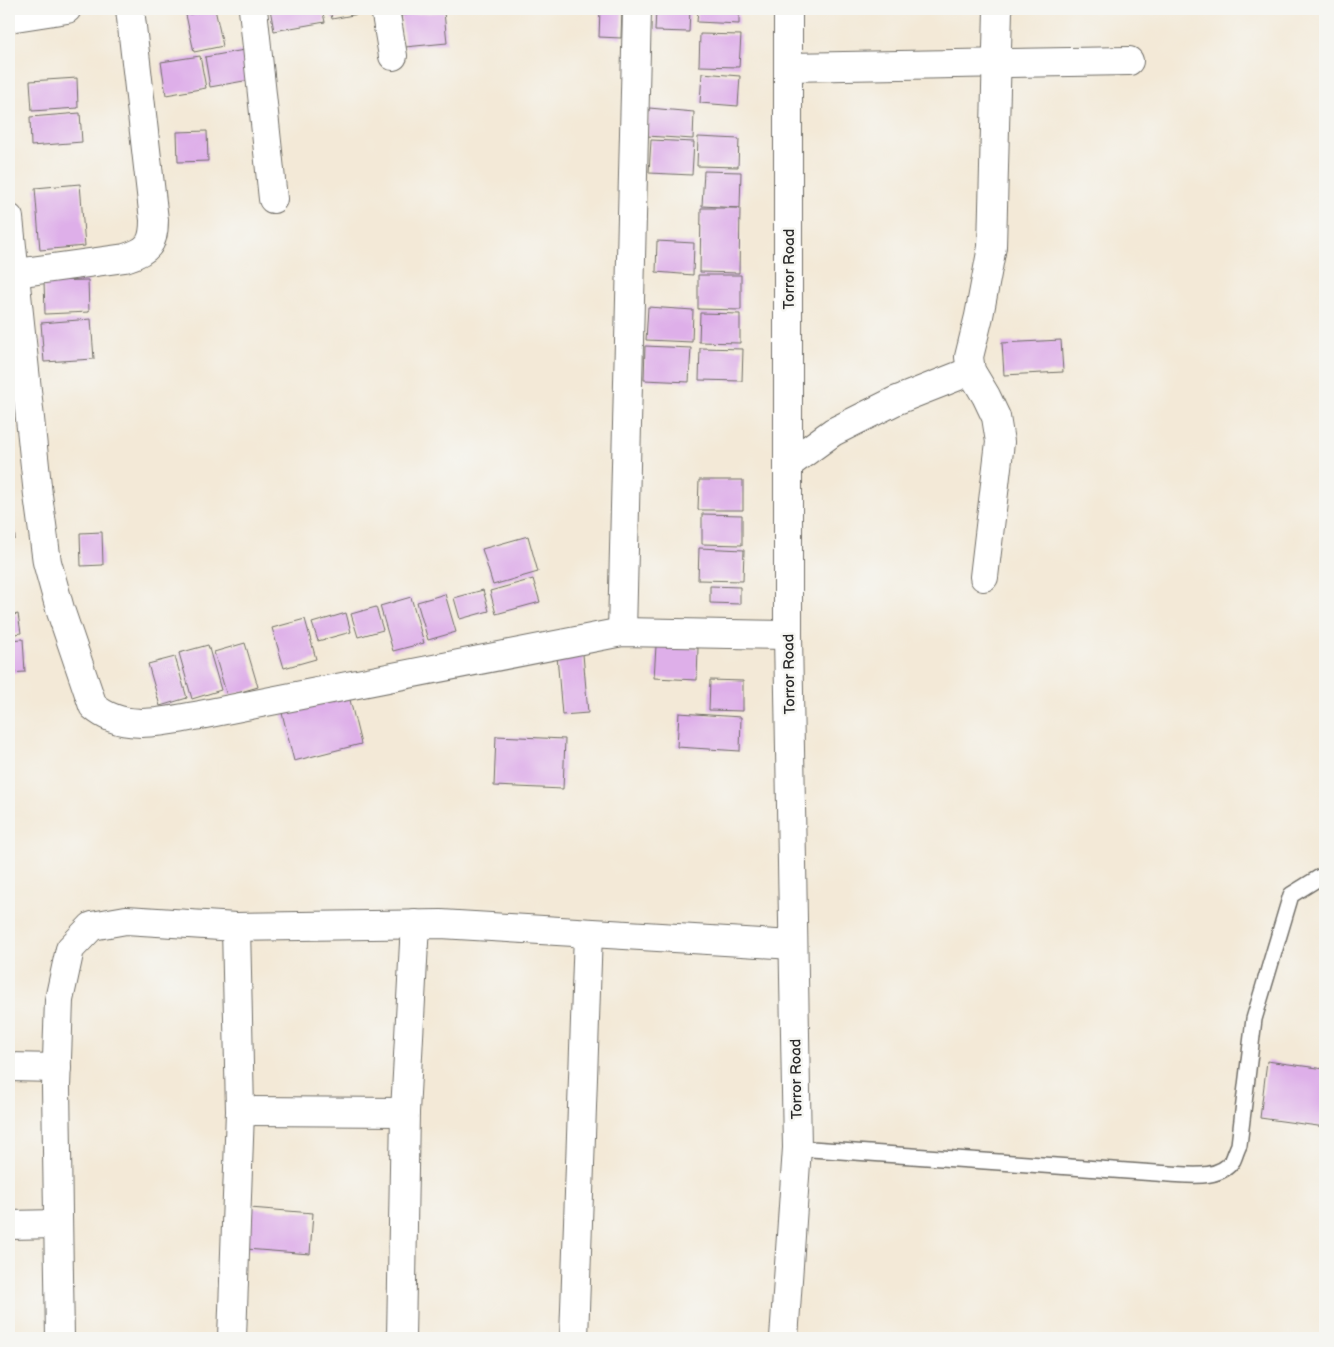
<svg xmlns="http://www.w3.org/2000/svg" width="1334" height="1347" font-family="'Balsamiq Sans',sans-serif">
<rect width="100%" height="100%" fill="#f6f6f2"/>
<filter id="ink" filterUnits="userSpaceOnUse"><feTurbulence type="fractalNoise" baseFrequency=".02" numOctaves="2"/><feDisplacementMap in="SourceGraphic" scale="10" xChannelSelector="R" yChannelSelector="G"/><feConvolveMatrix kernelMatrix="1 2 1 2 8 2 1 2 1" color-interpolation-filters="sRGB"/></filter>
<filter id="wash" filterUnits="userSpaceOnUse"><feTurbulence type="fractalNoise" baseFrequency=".0096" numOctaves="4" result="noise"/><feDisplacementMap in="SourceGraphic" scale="20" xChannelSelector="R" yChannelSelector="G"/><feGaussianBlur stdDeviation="1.12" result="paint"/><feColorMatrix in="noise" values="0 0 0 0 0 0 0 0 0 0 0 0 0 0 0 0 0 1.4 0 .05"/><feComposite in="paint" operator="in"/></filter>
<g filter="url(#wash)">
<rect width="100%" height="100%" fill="#f3e9d7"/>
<g id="blocks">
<g fill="#deafe9">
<polygon points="215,9 223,46 194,52 186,15"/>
<polygon points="270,9 322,9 325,22 274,31"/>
<polygon points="330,9 373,9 374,11 332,19"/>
<polygon points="600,9 622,9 621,38 599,37"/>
<polygon points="656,9 690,9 689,32 655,31"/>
<polygon points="698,9 739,9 739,24 697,22"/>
<polygon points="444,12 447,43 405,47 401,15"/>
<polygon points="700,34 741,35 739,67 699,66"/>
<polygon points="250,49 255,79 210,87 205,57"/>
<polygon points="200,56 206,88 166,95 161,62"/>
<polygon points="702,73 740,76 738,106 700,103"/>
<polygon points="77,78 78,108 32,111 30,81"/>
<polygon points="649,108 694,112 693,139 647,136"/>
<polygon points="80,113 82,142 31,146 30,117"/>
<polygon points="207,131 208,161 178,162 177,132"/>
<polygon points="698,137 739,139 738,167 697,166"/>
<polygon points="651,140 694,142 692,175 649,173"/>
<polygon points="704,171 741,172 740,208 702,206"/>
<polygon points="80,184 85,246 40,250 35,188"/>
<polygon points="701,208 740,208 739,273 700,272"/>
<polygon points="657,241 694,243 693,275 656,272"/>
<polygon points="698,275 741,275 741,310 698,309"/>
<polygon points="88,280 89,312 45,314 44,281"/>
<polygon points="648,307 693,310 692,342 646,340"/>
<polygon points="700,313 740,314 740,343 699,342"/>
<polygon points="91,319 94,359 44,362 41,323"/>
<polygon points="1061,340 1063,372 1004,375 1002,343"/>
<polygon points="645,346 691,348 689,382 644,380"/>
<polygon points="700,348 743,349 742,381 699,380"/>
<polygon points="699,480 743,480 743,510 698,510"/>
<polygon points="9,514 13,514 15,539 9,540"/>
<polygon points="702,514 742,515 742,545 702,544"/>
<polygon points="102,532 103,565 81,566 80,533"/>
<polygon points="528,536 538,572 493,585 482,549"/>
<polygon points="699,548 744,550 743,581 698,580"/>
<polygon points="533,579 540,602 496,614 490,591"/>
<polygon points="710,586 740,587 740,604 710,603"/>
<polygon points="483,590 489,611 460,619 454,598"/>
<polygon points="445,594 456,632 428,640 417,602"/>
<polygon points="411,597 424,643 393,651 380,606"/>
<polygon points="376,607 383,630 358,637 351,614"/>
<polygon points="346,613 351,632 318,641 312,623"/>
<polygon points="18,614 21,633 9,635 9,616"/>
<polygon points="305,619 316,659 284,668 272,628"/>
<polygon points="23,639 25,672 9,673 9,640"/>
<polygon points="245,643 258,687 227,696 214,652"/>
<polygon points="208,645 221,690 192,699 179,653"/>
<polygon points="656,646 698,648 697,680 654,678"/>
<polygon points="583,654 588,713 562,715 557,656"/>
<polygon points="175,657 187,698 160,706 148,664"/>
<polygon points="710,680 743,681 743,711 709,710"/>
<polygon points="349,696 361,744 294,761 282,713"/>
<polygon points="679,713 741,717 740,751 677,747"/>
<polygon points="496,736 565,739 563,789 494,786"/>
<polygon points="1267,1061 1325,1069 1325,1127 1260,1118"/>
<polygon points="250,1208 313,1213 310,1254 246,1249"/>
</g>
</g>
</g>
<g filter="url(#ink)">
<use href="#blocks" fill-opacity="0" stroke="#716e67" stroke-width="1"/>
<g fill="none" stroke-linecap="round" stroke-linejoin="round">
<defs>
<path id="lane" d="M797,1148L1170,1174C1190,1175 1220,1180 1233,1160C1235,1155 1237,1149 1239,1145L1254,1019L1291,895L1325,874"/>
<g id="street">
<polyline points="253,9 273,199"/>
<polyline points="385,9 393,56"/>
<polyline points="9,18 67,9"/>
<polyline points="789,67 1129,61"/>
<path d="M9,218L38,495L47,562L60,609L93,706C123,733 165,721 200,715L622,632L788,635"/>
<path d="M9,274L125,258C148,251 154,244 154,220L130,9"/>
<polyline points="789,464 833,432 895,401 971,371"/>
<polyline points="984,577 1000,442 996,417 986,396 971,371 969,357 979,316 992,247 998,9"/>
<polyline points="622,632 637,9"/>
<polyline points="9,1067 57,1068"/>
<polyline points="240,1111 405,1112"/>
<polyline points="9,1225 58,1224"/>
<polyline points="60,1338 56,1088 59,1000 70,949 92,926 126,920 236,927 441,924 793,945"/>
<polyline points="232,1338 240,1111 236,927"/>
<polyline points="401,1338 405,1112 415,924"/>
<polyline points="574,1338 588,933"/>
</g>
<polyline id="secondary" points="784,1338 797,1148 788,635 788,9"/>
</defs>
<use href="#lane" stroke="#716e67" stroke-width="18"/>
<use href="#street" stroke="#716e67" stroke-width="30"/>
<use href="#secondary" stroke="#716e67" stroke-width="30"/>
<use href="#lane" stroke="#fff" stroke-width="15"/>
<use href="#street" stroke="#fff" stroke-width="28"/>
<use href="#secondary" stroke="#fff" stroke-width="28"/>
</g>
</g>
<g text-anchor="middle" stroke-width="5" stroke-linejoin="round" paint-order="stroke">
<g font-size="15" fill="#2b2b2b" stroke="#f6f6f2">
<text transform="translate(789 269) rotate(-90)" y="5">Torror Road</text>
<text transform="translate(789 674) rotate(-91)" y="5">Torror Road</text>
<text transform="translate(796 1079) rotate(-91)" y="5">Torror Road</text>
</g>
</g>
<rect width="1334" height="1347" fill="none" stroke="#f6f6f2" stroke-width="30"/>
</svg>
